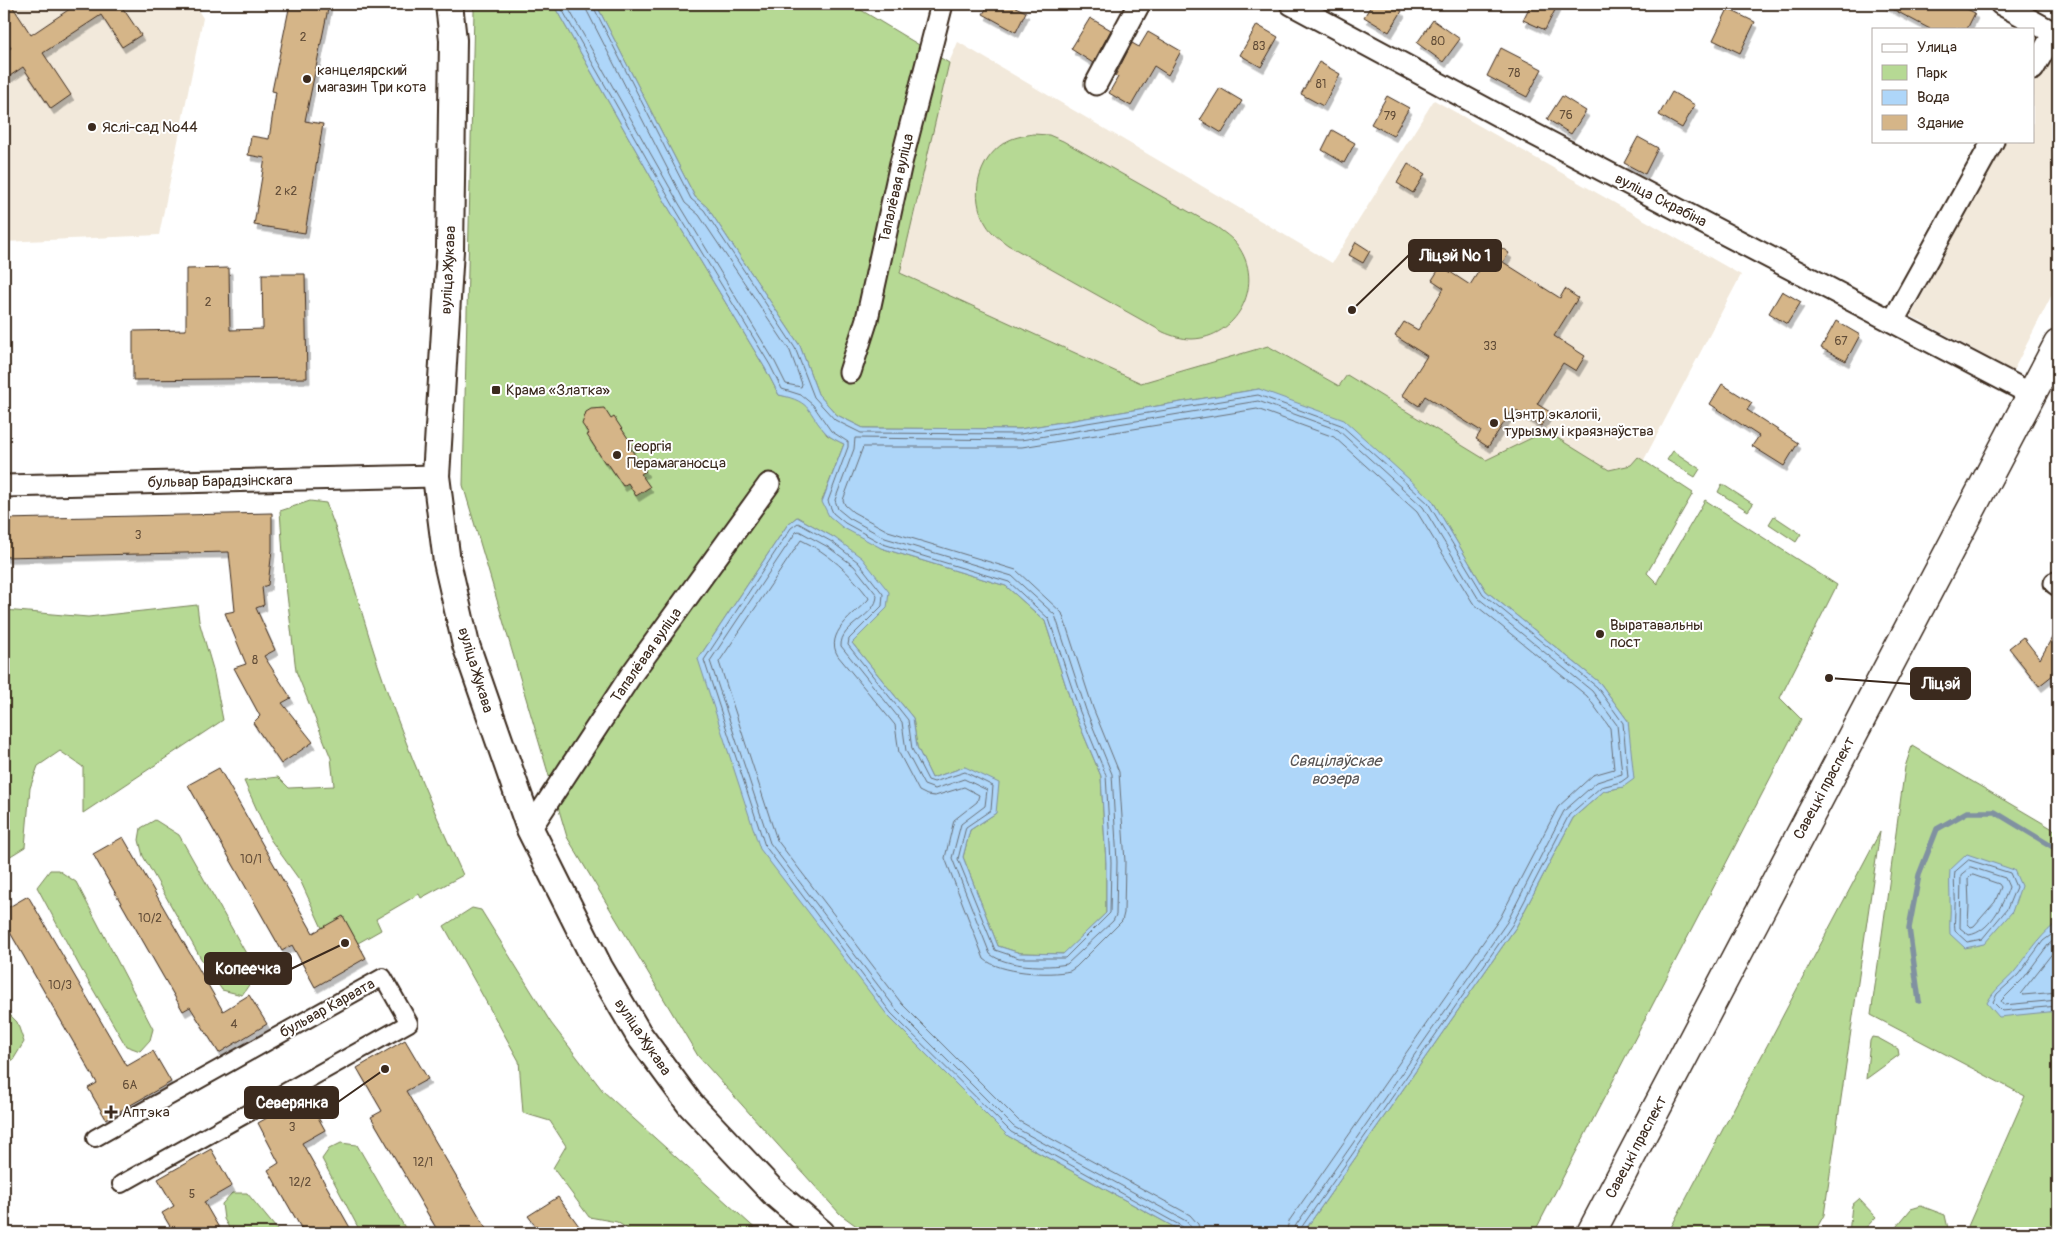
<svg xmlns="http://www.w3.org/2000/svg" width="2062" height="1237" font-family="Pangolin,sans-serif">
<defs>
<filter id="shadow"><feDropShadow dx="3" dy="5.5" stdDeviation="0" flood-color="#0004"/></filter>
</defs>
<rect width="100%" height="100%" fill="#fff"/>
<filter id="ink" filterUnits="userSpaceOnUse"><feTurbulence type="fractalNoise" baseFrequency=".02" numOctaves="2"/><feDisplacementMap in="SourceGraphic" scale="10" xChannelSelector="R" yChannelSelector="G"/><feConvolveMatrix kernelMatrix="1 2 1 2 8 2 1 2 1" color-interpolation-filters="sRGB"/></filter>
<g filter="url(#ink)">
<g fill="#f2e9db">
<polygon points="4,4 194,4 203,18 159,235 4,242"/>
<polygon points="2058,36 2058,283 2013,371 1911,316 2003,141 2033,141 2033,84"/>
<polygon points="958,42 1332,263 1434,100 1741,275 1605,534 1268,346 1141,384 900,273 940,83"/>
</g>
<g fill="#b6d994" stroke="#788259">
<polygon points="472,4 553,4 668,207 765,368 779,395 798,398 809,408 827,435 844,444 822,501 881,548 1006,586 1045,621 1075,714 1101,776 1106,863 1106,913 1064,954 1020,953 998,946 963,857 970,830 996,813 965,767 932,778 917,747 913,718 852,643 887,608 835,538 797,517 788,524 698,659 1008,1136 1185,1233 866,1233 840,1214 698,1056 567,837 463,485 474,11"/>
<polygon points="596,4 851,4 949,63 900,273 1141,383 1268,346 1339,386 1347,375 1486,460 1546,431 1609,470 1631,465 1638,457 1693,493 1647,573 1658,584 1658,580 1705,500 1837,585 1780,698 1801,719 1534,1233 1303,1233 1516,927 1573,818 1604,791 1623,787 1628,721 1600,683 1486,591 1432,500 1259,389 1020,429 863,428 837,415 818,394 800,346 707,207 695,197"/>
<path d="M1033,134L1049,135L1063,141L1218,228C1226,234 1235,240 1240,249C1264,287 1236,338 1192,339C1182,339 1172,336 1163,332L1008,245C1000,239 991,233 986,224C969,197 978,160 1004,143C1013,137 1023,136 1033,134Z"/>
<polygon points="1673,451 1700,469 1695,477 1667,460"/>
<polygon points="1722,484 1753,504 1748,511 1718,492"/>
<path d="M310,501L326,503C350,563 364,627 386,688C408,751 435,814 463,875L421,898L419,894L376,919L381,930L358,943L322,928L301,882L270,839L244,781L278,777L289,788L334,786L331,758L296,671L284,569L280,511Z"/>
<polygon points="1774,516 1801,534 1796,542 1769,524"/>
<polygon points="197,605 199,621 213,669 223,720 83,813 83,767 60,751 38,766 30,788 25,847 4,860 4,610 88,617"/>
<polygon points="1912,746 2058,832 2058,1233 1965,1233 2025,1096 1871,1015 1905,767"/>
<polygon points="155,820 179,835 252,964 253,979 242,995 222,990 200,957 143,856 139,840 141,828"/>
<polygon points="1880,832 1824,1215 1814,1233 1668,1233"/>
<polygon points="50,870 58,870 76,882 153,1029 150,1040 140,1051 126,1046 80,967 37,887"/>
<polygon points="472,908 481,910 551,1023 603,1091 760,1233 634,1233 617,1222 589,1217 553,1168 566,1146 550,1121 523,1113 519,1061 444,926"/>
<polygon points="4,1009 17,1022 24,1042 13,1060 4,1061"/>
<polygon points="1872,1037 1878,1038 1898,1049 1899,1055 1866,1079 1870,1041"/>
<polygon points="341,1143 357,1145 408,1233 361,1233 322,1159 329,1149"/>
<polygon points="232,1193 247,1193 280,1233 232,1233 224,1219 222,1204"/>
<polygon points="1859,1199 1876,1217 1861,1233 1849,1233 1852,1205"/>
<polygon points="1921,1206 1945,1215 1949,1233 1893,1233 1892,1232 1911,1209"/>
</g>
<g fill="#aed6f9" stroke="#8091a1">
<path d="M553,4H596L695,197L707,207L800,346L818,394L837,415L863,428L1020,429L1259,389L1344,420L1432,500L1486,591L1600,683L1628,721L1634,779L1623,787L1604,791L1573,818L1516,927L1303,1233H1185L1008,1136L888,1016L760,849L698,659L788,524L797,517L835,538L862,558L889,592L887,608L852,643L913,718L917,747L932,778L965,767L999,783L996,813L970,830L963,857L998,946L1020,953L1063,954L1106,913V863L1101,776L1075,714L1045,621L1006,586L881,548L842,527L829,516L822,502L844,444C838,441 831,438 827,434C806,412 814,402 779,395L765,368L668,207Z"/>
<path d="M1967,854L2014,870L2021,886L2012,912L1984,944L1965,948L1950,934C1949,923 1951,912 1950,902C1950,891 1949,881 1950,870Z"/>
<path d="M2054,925H2058V1011L1999,1017L1987,1003C1994,989 2006,982 2015,971C2029,954 2037,939 2054,925Z"/>
</g>
<g fill="none" stroke-linecap="round" stroke-linejoin="round">
<g stroke="#696f76" stroke-width="1">
<polyline points="559,4 673,205 770,365 782,389 801,395 813,405 831,431 848,442 848,447 828,501 833,513 845,523 883,544 1009,582 1049,619 1080,712 1106,775 1111,862 1110,913 1065,958 1019,958 995,950 958,859 966,827 991,810 993,786 965,772 934,782 928,780 912,749 908,720 848,645 849,639 882,606 883,594 858,562 832,542 798,523 791,528 704,660 765,846 891,1013 1011,1132 1183,1227 1186,1233"/>
<polyline points="566,4 678,202 775,362 786,384 801,387 802,384 790,351 699,215 685,203 587,11 585,4"/>
<polyline points="592,4 691,199 704,210 795,348 814,397 835,420 861,433 1020,434 1258,395 1341,425 1428,503 1483,594 1597,687 1623,723 1628,777 1621,782 1601,787 1569,815 1512,925 1301,1228 1300,1233"/>
<path d="M1969,860L2010,873L2016,887L2007,909L1982,939L1967,942L1955,931C1954,922 1955,915 1955,906C1956,895 1953,884 1955,872Z"/>
<path d="M1971,867L2005,878L2009,887C2003,905 1989,932 1969,935L1960,928L1961,875Z"/>
<polygon points="1973,875 1999,884 2001,887 1995,902 1974,926 1971,927 1968,924 1969,905 1968,879"/>
<polyline points="2058,930 2043,941 2018,975 1997,994 1993,1002 2002,1011 2058,1006"/>
<polyline points="2058,937 2048,945 2023,979 2001,1001 2004,1005 2058,1000"/>
<polyline points="2058,946 2021,993 2023,995 2058,992"/>
<path d="M1192,1233L1191,1227L1186,1221L1014,1127L896,1009L770,843L710,661L796,532L799,531L828,547L854,566L877,595C877,617 840,624 841,646L902,722L906,751L924,785L935,789L964,779L987,790L985,806L961,824L952,858L990,954C1006,967 1047,968 1067,964L1113,921L1116,915L1117,862L1112,774L1086,710L1055,615L1012,576L885,538L849,518L838,509L835,500L854,449L855,438L1021,440L1258,401L1338,430L1423,507L1478,598L1592,691L1617,725L1622,774L1597,782L1564,811L1507,922L1296,1225L1293,1233"/>
<path d="M1200,1233L1198,1224L1190,1215L1019,1121L902,1004L777,840L719,662L801,540C829,553 850,573 869,598L868,600C854,614 824,634 838,656L895,725L899,753L919,791L927,795L935,796L964,787L979,795L977,802L954,820L945,858L984,959C1000,973 1049,976 1070,971L1076,967L1122,921L1124,913L1125,862L1119,772L1093,708L1062,613L1016,570L888,531L853,512L845,505L843,500L863,447H1022L1257,409L1334,437L1417,512L1473,603L1587,696L1610,728L1614,769L1593,775L1558,807L1500,918L1289,1221L1286,1233"/>
</g>
<polyline stroke="#8091a1" stroke-width="5.5" points="1919,1001 1909,928 1919,875 1937,829 1967,812 1995,812 2058,850"/>
</g>
<g fill="#d5b588" stroke="#3b2a1e" filter="url(#shadow)">
<polygon points="4,4 11,4 31,35 77,4 120,4 141,35 122,47 101,15 43,53 71,95 51,109 23,67 4,80 4,53 11,48 4,38"/>
<polygon points="290,4 329,4 305,121 323,124 305,233 254,225 265,158 248,155 251,136 269,139 276,92 272,91"/>
<polygon points="989,4 1009,4 1026,12 1016,32 983,14"/>
<polygon points="1372,4 1389,4 1402,11 1389,32 1364,17"/>
<polygon points="1531,4 1558,4 1545,30 1523,20"/>
<polygon points="1883,4 1957,4 1975,13 1967,29 1930,29"/>
<polygon points="1728,9 1755,22 1740,53 1713,40"/>
<polygon points="1090,18 1111,30 1093,63 1071,49"/>
<polygon points="1433,20 1460,39 1443,62 1417,43"/>
<polygon points="1257,25 1278,37 1261,67 1240,55"/>
<polygon points="1148,32 1181,51 1168,75 1154,66 1131,106 1109,93 1118,77 1115,76 1132,43 1139,47"/>
<polygon points="1501,48 1542,69 1527,97 1487,76"/>
<polygon points="1319,62 1340,74 1323,106 1301,94"/>
<polygon points="1220,88 1242,101 1222,133 1200,120"/>
<polygon points="1672,92 1695,105 1682,128 1659,115"/>
<polygon points="1387,96 1409,108 1393,136 1371,124"/>
<polygon points="1562,96 1586,111 1571,134 1547,119"/>
<polygon points="1332,130 1355,143 1344,163 1322,150"/>
<polygon points="1638,137 1658,148 1645,174 1624,163"/>
<polygon points="1408,164 1425,174 1413,193 1397,183"/>
<polygon points="1356,242 1370,251 1363,263 1349,255"/>
<polygon points="1496,244 1509,253 1503,262 1560,298 1565,289 1578,298 1554,336 1585,356 1576,371 1563,363 1537,404 1550,412 1541,426 1513,409 1488,447 1476,439 1481,431 1425,396 1419,406 1402,395 1427,356 1395,336 1404,322 1418,330 1444,288 1432,280 1441,266 1470,285"/>
<polygon points="229,268 230,330 263,329 262,274 305,274 307,378 133,380 133,331 186,330 186,269"/>
<polygon points="1782,291 1801,302 1787,324 1769,313"/>
<polygon points="1836,321 1860,335 1846,361 1821,348"/>
<polygon points="1722,384 1752,403 1747,410 1798,443 1784,466 1752,446 1759,436 1710,404"/>
<polygon points="604,408 611,419 614,417 633,446 630,448 646,471 641,474 650,487 636,496 628,483 623,486 607,462 605,463 587,435 589,434 582,424 586,412 591,409"/>
<polygon points="272,513 272,550 268,585 262,587 264,605 256,608 275,650 264,656 291,698 282,703 313,742 281,764 253,723 260,716 234,668 246,664 225,613 235,611 229,552 4,557 4,519"/>
<polygon points="2058,627 2058,671 2039,686 2009,648 2023,637 2040,659"/>
<polygon points="219,768 313,933 343,916 366,958 315,987 292,945 282,951 188,785"/>
<polygon points="123,837 223,1011 249,995 267,1024 219,1053 190,1007 183,1011 93,854"/>
<polygon points="28,896 127,1066 153,1051 171,1082 106,1119 88,1088 97,1083 4,922 4,910"/>
<polygon points="405,1040 428,1079 406,1091 489,1233 439,1233 371,1117 382,1111 357,1068"/>
<polygon points="306,1096 325,1130 302,1143 353,1233 304,1233 268,1170 279,1163 258,1123"/>
<polygon points="211,1149 232,1186 204,1202 222,1233 174,1233 162,1213 174,1206 158,1179"/>
<polygon points="558,1197 584,1233 541,1233 528,1216"/>
</g>
<g fill="none" stroke-linecap="round" stroke-linejoin="round">
<defs>
<polyline id="pedestrian" points="95,1138 383,977 409,1023 121,1184"/>
<g id="minor">
<polyline points="1291,4 1503,118 2031,394"/>
<polyline points="2001,4 2054,33 2033,69"/>
<polyline points="1096,84 1139,4"/>
<polyline points="1893,321 1993,141"/>
<polyline points="850,372 867,319 901,163 942,4"/>
<polyline points="4,486 436,476"/>
<polyline points="2055,583 2058,585"/>
<polyline points="530,829 631,675 769,484"/>
</g>
<polyline id="tertiary" points="449,4 453,40 450,250 436,476 447,562 466,645 530,829 599,967 639,1035 690,1104 773,1192 821,1233"/>
<polyline id="secondary" points="1591,1233 2058,344"/>
</defs>
<use href="#pedestrian" stroke="#3b2a1e" stroke-width="20"/>
<use href="#minor" stroke="#3b2a1e" stroke-width="25"/>
<use href="#tertiary" stroke="#3b2a1e" stroke-width="30"/>
<use href="#secondary" stroke="#3b2a1e" stroke-width="31"/>
<use href="#pedestrian" stroke="#fff" stroke-width="16"/>
<use href="#minor" stroke="#fff" stroke-width="21"/>
<use href="#tertiary" stroke="#fff" stroke-width="26"/>
<use href="#secondary" stroke="#fff" stroke-width="28"/>
</g>
</g>
<g fill="#3b2a1e" stroke="#fff" stroke-width="2">
<circle cx="307" cy="79" r="5"/>
<circle cx="92" cy="127" r="5"/>
<rect x="491" y="385" width="10" height="10" rx="2.5"/>
<circle cx="1494" cy="423" r="5"/>
<circle cx="617" cy="455" r="5"/>
<circle cx="1600" cy="634" r="5"/>
<path d="M108.5 1104.5h5v5h5v5h-5v5h-5v-5h-5v-5h5z"/>
</g>
<g text-anchor="middle" stroke-width="4" stroke-linejoin="round" paint-order="stroke">
<g font-size="12" fill="#624d38">
<text x="303" y="41">2</text>
<text x="1438" y="45">80</text>
<text x="1259" y="50">83</text>
<text x="1514" y="77">78</text>
<text x="1321" y="88">81</text>
<text x="1566" y="119">76</text>
<text x="1390" y="120">79</text>
<text x="286" y="195">2 к2</text>
<text x="208" y="306">2</text>
<text x="1841" y="345">67</text>
<text x="1490" y="350">33</text>
<text x="138" y="539">3</text>
<text x="255" y="664">8</text>
<text x="251" y="863">10/1</text>
<text x="150" y="922">10/2</text>
<text x="60" y="989">10/3</text>
<text x="234" y="1028">4</text>
<text x="130" y="1089">6А</text>
<text x="292" y="1131">3</text>
<text x="423" y="1166">12/1</text>
<text x="300" y="1186">12/2</text>
<text x="192" y="1198">5</text>
</g>
<g font-size="15" fill="#3b2a1e" stroke="#fff" text-anchor="start">
<text x="317" y="75">канцелярский<tspan x="317" dy="17">магазин Три кота</tspan></text>
<text x="102" y="132">Яслі-сад №44</text>
<text x="506" y="395">Крама «Златка»</text>
<text x="1504" y="419">Цэнтр экалогіі,<tspan x="1504" dy="17">турызму і краязнаўства</tspan></text>
<text x="627" y="451">Георгія<tspan x="627" dy="17">Перамаганосца</tspan></text>
<text x="1610" y="630">Выратавальны<tspan x="1610" dy="17">пост</tspan></text>
<text x="122" y="1117">Аптэка</text>
</g>
<g font-size="15" fill="#3b2a1e" stroke="#fff">
<text transform="translate(896 188) rotate(-77)" y="5">Тапалёвая вуліца</text>
<text transform="translate(1661 200) rotate(27)" y="5">вуліца Скрабіна</text>
<text transform="translate(448 270) rotate(-87)" y="5">вуліца Жукава</text>
<text transform="translate(220 481) rotate(-1)" y="5">бульвар Барадзінскага</text>
<text transform="translate(646 655) rotate(-55)" y="5">Тапалёвая вуліца</text>
<text transform="translate(476 670) rotate(73)" y="5">вуліца Жукава</text>
<text transform="translate(1824 788) rotate(-62)" y="5">Савецкі праспект</text>
<text transform="translate(327 1008) rotate(-29)" y="5">бульвар Карвата</text>
<text transform="translate(643 1037) rotate(56)" y="5">вуліца Жукава</text>
<text transform="translate(1636 1147) rotate(-62)" y="5">Савецкі праспект</text>
</g>
<g font-size="16" font-style="italic" fill="#585555" stroke="#fff">
<text x="1335" y="766">Свяцілаўскае<tspan x="1335" dy="18">возера</tspan></text>
</g>
</g>
<path fill="none" stroke="#3b2a1e" stroke-width="2" d="M1352 310L1409 255M1829 678L1911 684M345 943L291 969M385 1069L338 1102"/>
<g fill="#3b2a1e" stroke="#fff" stroke-width="2">
<circle cx="1352" cy="310" r="5"/>
<circle cx="1829" cy="678" r="5"/>
<circle cx="345" cy="943" r="5"/>
<circle cx="385" cy="1069" r="5"/>
</g>
<g fill="#3b2a1e" stroke="#3b2a1e" stroke-width="2">
<rect x="1409" y="240" width="92" height="31" rx="5"/>
<rect x="1911" y="668" width="59" height="31" rx="5"/>
<rect x="205" y="953" width="86" height="31" rx="5"/>
<rect x="245" y="1087" width="93" height="31" rx="5"/>
</g>
<g font-size="16" text-anchor="middle" font-weight="bold" fill="#fff">
<text x="1455" y="261">Ліцэй № 1</text>
<text x="1941" y="689">Ліцэй</text>
<text x="248" y="974">Копеечка</text>
<text x="292" y="1108">Северянка</text>
</g>
<rect width="2062" height="1237" fill="none" stroke="#fff" stroke-width="20"/>
<rect x="10" y="10" width="2042" height="1217" fill="none" stroke="#3b2a1e" stroke-width="2" filter="url(#ink)"/>
<rect x="1872" y="28" width="162" height="115" fill="#ffffff" stroke="#b1aaa5"/>
<rect x="1882" y="44" width="25" height="8" fill="#ffffff" stroke="#b1aaa5"/>
<text x="1917" y="52" font-size="15" fill="#3b2a1e">Улица</text>
<rect x="1882" y="65" width="25" height="15" fill="#b6d994" stroke="#b1aaa5"/>
<text x="1917" y="78" font-size="15" fill="#3b2a1e">Парк</text>
<rect x="1882" y="90" width="25" height="15" fill="#aed6f9" stroke="#b1aaa5"/>
<text x="1917" y="102" font-size="15" fill="#3b2a1e">Вода</text>
<rect x="1882" y="115" width="25" height="15" fill="#d5b588" stroke="#b1aaa5"/>
<text x="1917" y="128" font-size="15" fill="#3b2a1e">Здание</text>
</svg>
